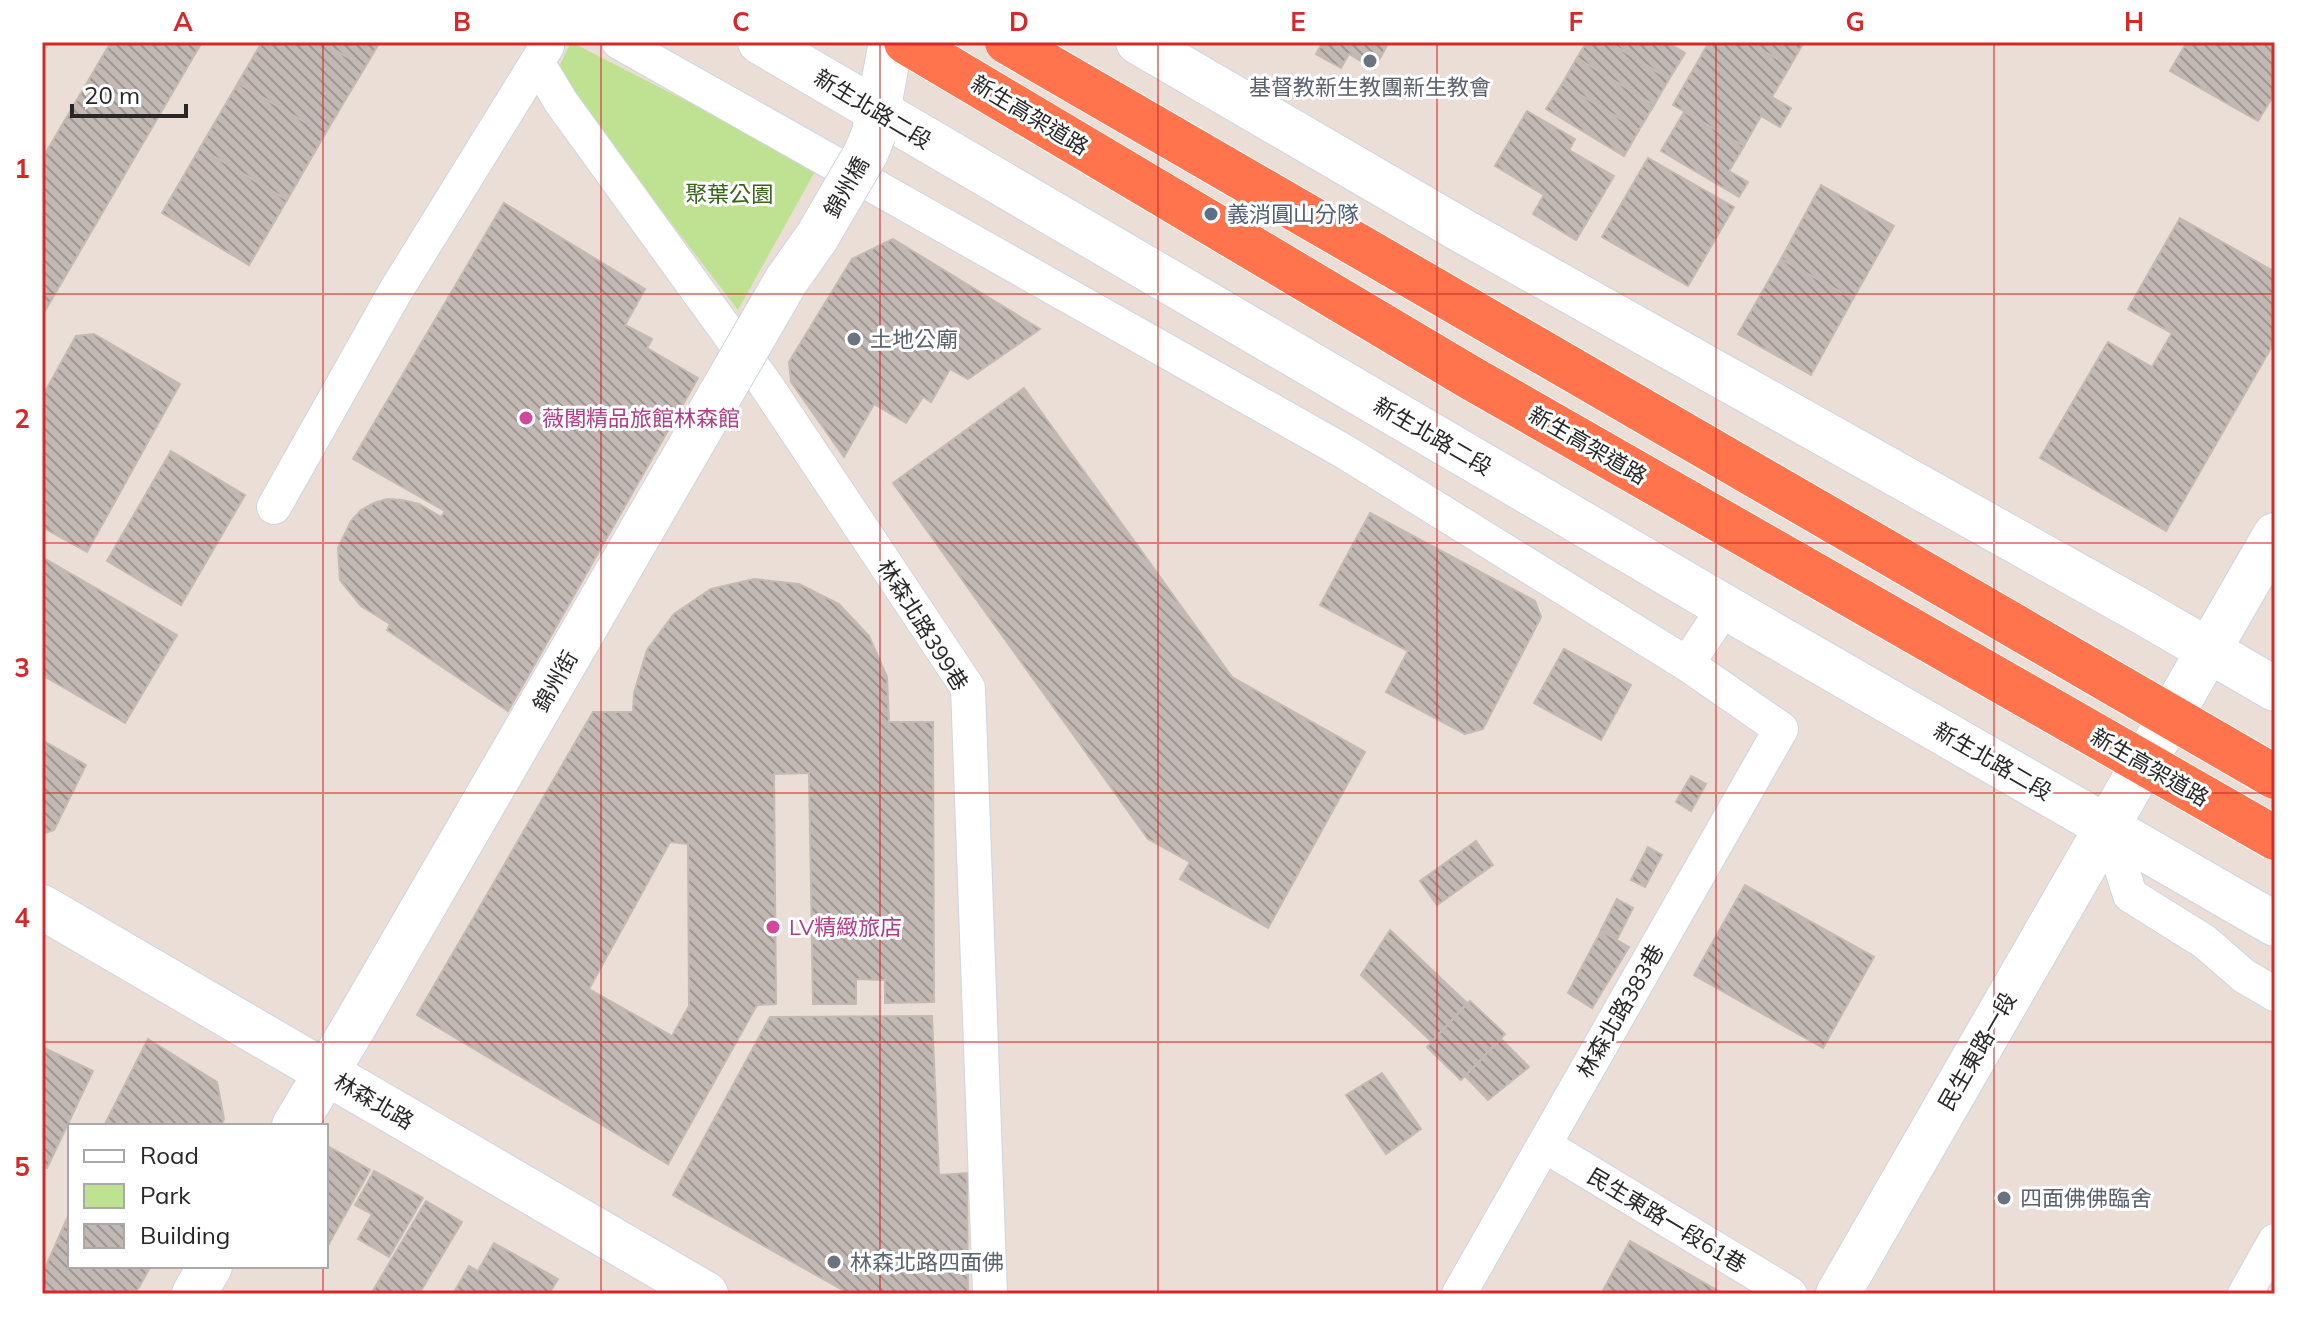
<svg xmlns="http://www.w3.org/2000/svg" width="2317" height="1336" font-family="Mulish,'Noto Sans TC',sans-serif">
<defs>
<pattern id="building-back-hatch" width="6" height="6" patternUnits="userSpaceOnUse" patternTransform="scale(2)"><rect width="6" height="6" fill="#c2b8b4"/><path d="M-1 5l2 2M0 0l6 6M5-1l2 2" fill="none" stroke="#9e9692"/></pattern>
</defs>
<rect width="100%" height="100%" fill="#eaded7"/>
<polygon fill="#bfe292" points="571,42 817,168 738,310 556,73"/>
<g fill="url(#building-back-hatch)" stroke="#c5bab1" stroke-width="2" fill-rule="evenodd">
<polygon points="111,42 202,42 42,316 42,159"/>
<polygon points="262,42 321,42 365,67 325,134 238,83"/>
<polygon points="321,42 380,42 365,67"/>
<polygon points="1323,42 1389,42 1374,69 1349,54 1341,68 1316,54"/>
<polygon points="1587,42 1609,42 1669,79 1654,105 1577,58"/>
<polygon points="1609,42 1667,42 1685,53 1669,79"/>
<polygon points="1709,42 1748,42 1790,66 1772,97 1791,108 1780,127 1761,116 1744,146 1673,105"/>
<polygon points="1748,42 1804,42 1790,66"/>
<polygon points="2187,42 2275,42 2275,93 2258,121 2170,71"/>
<polygon points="1577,58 1654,105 1639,130 1562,84"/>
<polygon points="238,83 325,134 287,200 200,148"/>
<polygon points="1562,84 1639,130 1624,156 1546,109"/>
<polygon points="1527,111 1575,139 1569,150 1614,176 1576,240 1533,214 1544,195 1495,166"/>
<polygon points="1684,112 1744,146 1729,171 1748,182 1739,197 1661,151"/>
<polygon points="200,148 287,200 249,265 162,213"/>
<polygon points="1648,158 1734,207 1688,286 1602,237"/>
<polygon points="1821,185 1894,226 1853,299 1781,259"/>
<polygon points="504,203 645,289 625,325 652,339 647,348 698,378 508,711 387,630 390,624 361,606 340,580 338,548 351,521 361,510 374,503 387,499 402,500 419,504 441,517 445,511 353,459"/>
<polygon points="2180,218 2275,272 2275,341 2166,531 2040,458 2108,342 2152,367 2172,333 2128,309"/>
<polygon points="893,239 1040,329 968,379 950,369 931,402 923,397 906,423 874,404 844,457 791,382 789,362 852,259"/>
<polygon points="1781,259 1853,299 1811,375 1738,334"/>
<polygon points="94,334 180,384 87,552 42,527 42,397 76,336"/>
<polygon points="1024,388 1232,677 1365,752 1268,928 1180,879 1190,862 1148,839 893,483"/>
<polygon points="171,451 245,495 181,605 107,561"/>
<polygon points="1370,513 1535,601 1541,617 1483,729 1465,734 1386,692 1408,651 1320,605"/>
<polygon points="42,557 177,635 125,723 42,675"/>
<path d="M754,579L799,584L839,604L869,636L887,677L889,722H933L934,1002L885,1003V980L856,979V1004H813L809,773L774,774L776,1004L757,1005L668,1164L417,1015L593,712H633L634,693L647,650L674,614L711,589ZM670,842L688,844L689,1006L672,1036L589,989Z"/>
<polygon points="1564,649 1631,685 1601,740 1534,703"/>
<polygon points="42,740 86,765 54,830 42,834"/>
<polygon points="1691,776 1706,784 1691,811 1676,802"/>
<polygon points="1476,841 1493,865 1437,905 1420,881"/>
<polygon points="1648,847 1662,855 1645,887 1631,880"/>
<polygon points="1745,885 1874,957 1823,1048 1694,975"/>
<polygon points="1617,899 1633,908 1617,939 1601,930"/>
<polygon points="1390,930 1467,1003 1432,1042 1361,975"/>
<polygon points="1601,931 1629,947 1592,1008 1568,993"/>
<polygon points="1470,1001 1505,1034 1461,1080 1427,1047"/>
<polygon points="932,1016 939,1175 967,1173 968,1294 850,1294 673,1195 770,1017"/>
<polygon points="148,1039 217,1082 224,1119 221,1126 104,1126"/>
<polygon points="1501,1039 1529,1067 1488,1100 1465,1076"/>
<polygon points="42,1047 93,1071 47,1168 42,1166"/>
<polygon points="1382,1073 1421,1129 1386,1154 1346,1095"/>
<polygon points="326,1145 370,1170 326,1249"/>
<polygon points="374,1171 423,1198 389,1257 358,1239 372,1214 355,1205"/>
<polygon points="426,1201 462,1222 419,1294 371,1294"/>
<polygon points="70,1212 70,1266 151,1266 135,1294 42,1294 44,1282 42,1281 42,1275"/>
<polygon points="1630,1241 1724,1294 1601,1294"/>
<polygon points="494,1243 558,1279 550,1292 554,1294 453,1294 469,1266 478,1271"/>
</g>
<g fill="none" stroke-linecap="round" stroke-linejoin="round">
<defs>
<g id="street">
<polyline points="619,42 1345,452 1687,664 1781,729 1459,1294"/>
<polyline points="537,62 561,102 766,385 968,688 990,1294"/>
<polyline points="274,507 395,292 547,46"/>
<polyline points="1687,664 1725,607"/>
<polyline points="2108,825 2130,895 2205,942 2244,976 2275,994"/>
<polyline points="1544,1145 1790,1294"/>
<polyline points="2245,1294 2275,1241"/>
</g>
<g id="secondary">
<polyline points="760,42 1725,607 2275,924"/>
<polyline points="1138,42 1461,230 2144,613 2275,689"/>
<polyline points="874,133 891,42"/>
<polyline points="786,281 817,237"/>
<polyline points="42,907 706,1294"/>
<polyline points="294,1126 352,1030 720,395"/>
<polyline points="194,1294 210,1266"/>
<polyline points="1838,1294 2275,535"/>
</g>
</defs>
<use href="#street" stroke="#cdd5e1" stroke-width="36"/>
<use href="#secondary" stroke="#cdd5e1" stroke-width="46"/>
<use href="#street" stroke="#fff" stroke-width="34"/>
<use href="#secondary" stroke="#fff" stroke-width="44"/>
<defs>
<g id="secondary-bridge">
<polyline points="817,237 866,153 874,133"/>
<polyline points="720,395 786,281"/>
</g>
<g id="highway-bridge">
<polyline points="906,42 1471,378 2275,838"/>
<polyline points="1007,42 2275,777"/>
</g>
</defs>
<use href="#secondary-bridge" stroke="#cdd5e1" stroke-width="46" stroke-linecap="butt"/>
<use href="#highway-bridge" stroke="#fff" stroke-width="46" stroke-linecap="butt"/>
<use href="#secondary-bridge" stroke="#fff" stroke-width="44"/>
<use href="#highway-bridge" stroke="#ff734d" stroke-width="44"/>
</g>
<path fill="none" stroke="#d62828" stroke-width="2" stroke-opacity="0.55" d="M323,42V1126M601,42V1294M880,42V1294M1158,42V1294M1437,42V1294M1716,42V1294M1994,42V1294M42,294H2275M42,543H2275M42,793H2275M42,1042H2275M323,1266V1294"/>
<g fill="#6b7280" stroke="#fff" stroke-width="3">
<circle cx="1370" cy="61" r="8"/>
<circle cx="854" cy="339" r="8"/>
<circle cx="2004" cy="1198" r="8"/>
<circle cx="834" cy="1262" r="8"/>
</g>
<circle fill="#5c6f8a" stroke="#fff" stroke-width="3" cx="1211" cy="214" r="8"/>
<g fill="#d1479c" stroke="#fff" stroke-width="3">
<circle cx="526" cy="418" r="8"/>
<circle cx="773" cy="927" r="8"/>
</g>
<g text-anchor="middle" stroke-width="6" stroke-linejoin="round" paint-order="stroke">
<g font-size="22" fill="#5b616d" stroke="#fff" text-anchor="start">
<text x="1370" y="95" text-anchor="middle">基督教新生教團新生教會</text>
<text x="870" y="347">土地公廟</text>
<text x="2020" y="1206">四面佛佛臨舍</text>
<text x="850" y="1270">林森北路四面佛</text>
</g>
<g font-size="22" fill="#272727" stroke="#fff">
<text transform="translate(873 109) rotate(31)" y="8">新生北路二段</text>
<text transform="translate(1030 115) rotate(31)" y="8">新生高架道路</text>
<text transform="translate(846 187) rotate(-60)" y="8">錦州橋</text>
<text transform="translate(1433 436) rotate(30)" y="8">新生北路二段</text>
<text transform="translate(1588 445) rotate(30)" y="8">新生高架道路</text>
<text transform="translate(923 625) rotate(58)" y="8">林森北路399巷</text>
<text transform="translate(555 681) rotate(-60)" y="8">錦州街</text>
<text transform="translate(1993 761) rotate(30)" y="8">新生北路二段</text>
<text transform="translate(2150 767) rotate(30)" y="8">新生高架道路</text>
<text transform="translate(1620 1011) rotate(-60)" y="8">林森北路383巷</text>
<text transform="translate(1977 1051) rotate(-60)" y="8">民生東路一段</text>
<text transform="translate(374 1101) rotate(30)" y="8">林森北路</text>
<text transform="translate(1667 1220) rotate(31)" y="8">民生東路一段61巷</text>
</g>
<g font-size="22" fill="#386318" stroke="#fff">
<text x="729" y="202">聚葉公園</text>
</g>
<g font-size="22" fill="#4e5e75" stroke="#fff" text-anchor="start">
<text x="1227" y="222">義消圓山分隊</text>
</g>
<g font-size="22" fill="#b23c85" stroke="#fff" text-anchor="start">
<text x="542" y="426">薇閣精品旅館林森館</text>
<text x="789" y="935">LV精緻旅店</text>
</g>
</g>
<rect width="2317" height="1336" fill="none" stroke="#ffffff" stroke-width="88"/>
<rect x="68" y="1124" width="260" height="144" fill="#ffffff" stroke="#a9a9a9" stroke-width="2"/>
<rect x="84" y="1150" width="40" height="12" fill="#ffffff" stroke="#a9a9a9" stroke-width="2"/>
<text x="140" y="1164" font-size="24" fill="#272727">Road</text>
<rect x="84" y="1184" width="40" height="24" fill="#bfe292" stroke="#a9a9a9" stroke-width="2"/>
<text x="140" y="1204" font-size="24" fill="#272727">Park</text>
<rect x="84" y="1224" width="40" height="24" fill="url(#building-back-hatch)" stroke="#a9a9a9" stroke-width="2"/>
<text x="140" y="1244" font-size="24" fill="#272727">Building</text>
<path d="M72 104v12h114v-12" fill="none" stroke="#272727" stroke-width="4"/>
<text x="84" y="104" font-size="24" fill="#272727" stroke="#ffffff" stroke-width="6" paint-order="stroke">20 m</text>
<rect x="44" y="44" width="2229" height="1248" fill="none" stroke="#d62828" stroke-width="3"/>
<g font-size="26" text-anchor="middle" font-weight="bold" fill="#d62828">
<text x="183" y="31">A</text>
<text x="462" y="31">B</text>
<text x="741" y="31">C</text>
<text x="1019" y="31">D</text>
<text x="1298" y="31">E</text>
<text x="1576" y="31">F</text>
<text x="1855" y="31">G</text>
<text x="2134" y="31">H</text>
<text x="22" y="178">1</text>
<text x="22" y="428">2</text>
<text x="22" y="677">3</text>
<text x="22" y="927">4</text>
<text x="22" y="1176">5</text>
</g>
</svg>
